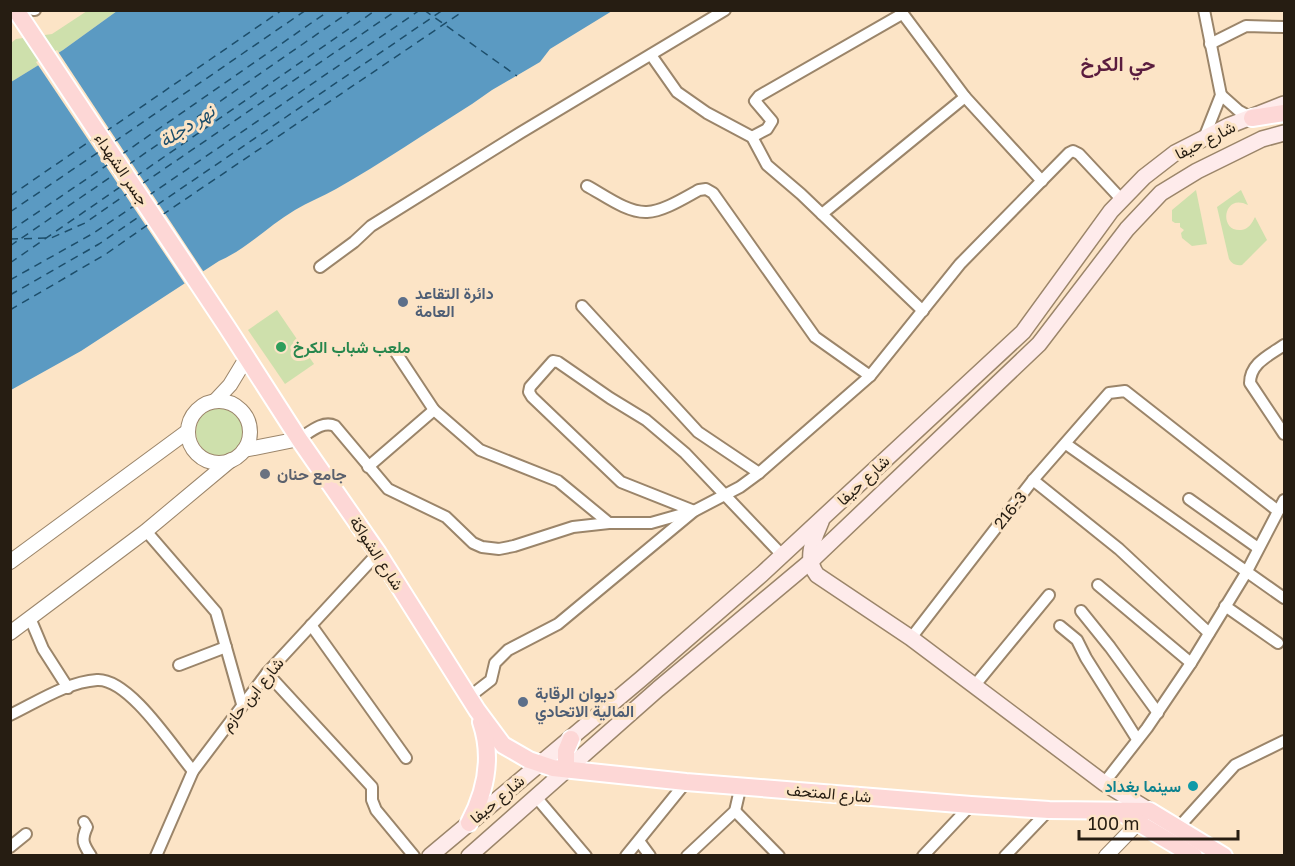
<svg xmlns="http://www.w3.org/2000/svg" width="1295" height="866" font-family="'Golos Text',Vazirmatn,sans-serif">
<rect width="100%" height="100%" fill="#fce4c6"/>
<g fill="#cee0ac">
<polygon points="87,11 117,11 63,50 11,82 11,43 16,39 52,34"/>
<polygon points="1196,190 1207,244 1192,246 1182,238 1181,233 1184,230 1180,227 1180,223 1175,223 1172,221 1172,210"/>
<path d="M1241,190L1248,205C1223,192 1218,232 1241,230C1249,229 1252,223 1255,217L1267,240L1242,265C1236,266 1232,264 1229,259L1217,207Z"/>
<polygon points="277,310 314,364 285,384 248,330"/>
<circle cx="220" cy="432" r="24"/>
</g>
<path fill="#5b9ac2" d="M117,11H612L550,49L540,62L492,90L472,104C427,132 382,163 336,189C322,197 308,202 295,210C268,226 248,248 219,261L81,351L11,390V82L63,50Z"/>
<polygon fill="#fce4c6" points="57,50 205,274 187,287 36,62"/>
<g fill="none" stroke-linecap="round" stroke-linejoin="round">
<g stroke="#1d4e6b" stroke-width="1.5" stroke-dasharray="8 6" stroke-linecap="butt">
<polyline points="424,10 517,76"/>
<polyline points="105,132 282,10"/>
<polyline points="114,142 306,10"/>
<polyline points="121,155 330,10"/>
<polyline points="128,165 352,10"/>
<polyline points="135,177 376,10"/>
<polyline points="142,184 397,10"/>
<polyline points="10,196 93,139"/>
<polyline points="148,196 420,10"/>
<polyline points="157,205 443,10"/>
<polyline points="10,212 100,151"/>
<polyline points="162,215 465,10"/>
<polyline points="10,231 110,163"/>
<polyline points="10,239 51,238 85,223 128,193"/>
<polyline points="10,246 115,174"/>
<polyline points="10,263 123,185"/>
<polyline points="10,280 92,234 137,204"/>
<polyline points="10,295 99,244 143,214"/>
<polyline points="10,310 106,254 149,224"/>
</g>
<defs>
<g id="minor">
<polyline points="33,10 35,10"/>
<polyline points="900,10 965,97 1042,181"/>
<polyline points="1210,44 1246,26 1284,27"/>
<polyline points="651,55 677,92 707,113 752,137 767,165 801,194 923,311"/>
<polyline points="1221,95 1239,111 1252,118"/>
<polyline points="752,137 767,129 772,121 755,101 759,96 902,14"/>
<polyline points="1204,138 1221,95 1204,10"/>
<path d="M587,186C604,195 627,213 647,212C664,211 684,198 699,190L706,189L713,193L815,337L870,376"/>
<polyline points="822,214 965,97"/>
<polyline points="320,267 354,242 371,226 520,133 725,10"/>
<polyline points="582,306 698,432 759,473"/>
<path d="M1284,345C1270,355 1250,363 1250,383L1284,434"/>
<polyline points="395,351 434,410"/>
<path d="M299,439C310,432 323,420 335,426L388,489L446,517L473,543L482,547L499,549L514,546L573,527L609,523H651L690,512"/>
<polyline points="1066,444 1284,598"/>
<polyline points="368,467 434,410 480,450 558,481 609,523"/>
<polyline points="1033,480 1119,549 1209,633"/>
<polyline points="1189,499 1258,548"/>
<polyline points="694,511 621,482 532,397 529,392 530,387 553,361 558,362 610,398 646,420 685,453 782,555"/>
<polyline points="146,531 216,612 242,704"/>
<polyline points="1098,585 1191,663"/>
<polyline points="1225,606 1278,643"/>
<polyline points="1081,611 1110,647 1158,713"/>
<polyline points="30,618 43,649 68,688"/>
<polyline points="311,625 406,758"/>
<polyline points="1060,626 1077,640 1086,658 1137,739"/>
<polyline points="911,638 1033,480 1109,393 1125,391 1278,511"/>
<polyline points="179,665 226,647"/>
<polyline points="267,673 372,787 372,800 376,810 414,856"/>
<polyline points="975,685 1049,595"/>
<polyline points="469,697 491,680 495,663 508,650 558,624 694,511 740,487 759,473 870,376 960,264 1069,153 1073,151 1079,154 1122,200"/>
<path d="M10,715C37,702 67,682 97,680C129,678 173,747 193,771"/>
<polyline points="1104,783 1147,728 1191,663 1246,573 1284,500"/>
<polyline points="536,797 586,856"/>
<polyline points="735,811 779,856"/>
<path d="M84,822L87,827C81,840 83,844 91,856"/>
<polyline points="1178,828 1235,765 1284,741"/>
<polyline points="639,841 650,856"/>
<polyline points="10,847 26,834"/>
<polyline points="156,856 193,771 267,673 378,553"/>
<polyline points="626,856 686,782"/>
<polyline points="687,856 735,811 741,785"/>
<polyline points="923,856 971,805"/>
<polyline points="1005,856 1049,810"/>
</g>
<g id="tertiary">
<polyline points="215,401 230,385 247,357"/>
<circle cx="219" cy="432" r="31"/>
<polyline points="244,450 299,439"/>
<polyline points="10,562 188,431"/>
<polyline points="10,633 146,531 231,460"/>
<polyline points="1106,856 1138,823"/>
</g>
<g id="secondary">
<path d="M821,522C814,538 804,558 817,575L911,638L1104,783L1150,811"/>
<polyline points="430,856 641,679 762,574 1023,332 1111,211 1144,177 1175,153 1228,126 1284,104"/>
<polyline points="469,856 658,689 811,561 1039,344 1127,229 1161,193 1197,171 1262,139 1284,133"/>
</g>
<g id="primary">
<polyline points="16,10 227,327 299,439 378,553 477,710 503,745 529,760 553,768 686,782 971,805 1049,810 1150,811 1224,856"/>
<polyline points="1252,118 1284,113"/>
<polyline points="566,769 566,751 571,739"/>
<polyline points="1120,812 1194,856"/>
<path d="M469,823C486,791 493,757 481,722"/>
</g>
</defs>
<use href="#minor" stroke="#9b856a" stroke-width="14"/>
<use href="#tertiary" stroke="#9b856a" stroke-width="16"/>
<use href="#secondary" stroke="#9b856a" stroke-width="18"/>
<use href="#primary" stroke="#fff" stroke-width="20"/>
<use href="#minor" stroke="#fff" stroke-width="10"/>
<use href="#tertiary" stroke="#fff" stroke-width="14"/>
<use href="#secondary" stroke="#feebeb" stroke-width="15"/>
<use href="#primary" stroke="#fdd7d6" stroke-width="16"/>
</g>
<g fill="#5c6f8a" stroke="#fce4c6" stroke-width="2">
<circle cx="403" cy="302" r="6"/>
<circle cx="523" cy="702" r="6"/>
</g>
<circle fill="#2e9e5b" stroke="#fce4c6" stroke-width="2" cx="281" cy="347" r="6"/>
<circle fill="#6b7280" stroke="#fce4c6" stroke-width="2" cx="265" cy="474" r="6"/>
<circle fill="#0f9aa8" stroke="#fce4c6" stroke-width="2" cx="1193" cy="786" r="6"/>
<g text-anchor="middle" stroke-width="6" stroke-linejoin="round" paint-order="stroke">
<g font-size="16" fill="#261d12" stroke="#fce4c6">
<text transform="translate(1205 140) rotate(-27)" y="6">شارع حيفا</text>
<text transform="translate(122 169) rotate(56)" y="6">جسر الشهداء</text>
<text transform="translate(863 480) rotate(-43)" y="6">شارع حيفا</text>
<text transform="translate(1010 510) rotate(-52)" y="6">216-3</text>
<text transform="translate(377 553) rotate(57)" y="6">شارع الشواكة</text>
<text transform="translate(252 694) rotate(-51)" y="6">شارع ابن حازم</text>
<text transform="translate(829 793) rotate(5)" y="6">شارع المتحف</text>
<text transform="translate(497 799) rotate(-40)" y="6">شارع حيفا</text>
</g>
<g font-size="16" font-weight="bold" fill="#4e5e75" stroke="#fce4c6" text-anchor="start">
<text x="415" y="299">دائرة التقاعد<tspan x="415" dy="18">العامة</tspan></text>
<text x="535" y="699">ديوان الرقابة<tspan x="535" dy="18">المالية الاتحادي</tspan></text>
</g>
<g font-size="16" font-weight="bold" fill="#27864d" stroke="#fce4c6" text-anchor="start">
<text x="293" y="353">ملعب شباب الكرخ</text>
</g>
<g font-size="16" font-weight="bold" fill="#5b616d" stroke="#fce4c6" text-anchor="start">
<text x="277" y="480">جامع حنان</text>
</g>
<g font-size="16" font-weight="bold" fill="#0d838f" stroke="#fce4c6" text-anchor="end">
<text x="1181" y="792">سينما بغداد</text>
</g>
<g font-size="18" font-style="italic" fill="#1d4e6b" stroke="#fce4c6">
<text transform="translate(187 126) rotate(-33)" y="6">نهر دجلة</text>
</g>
<g font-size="20" font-weight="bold" fill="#5a1c3e" stroke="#fce4c6">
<text x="1118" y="71">حي الكرخ</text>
</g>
</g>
<rect width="1295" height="866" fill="none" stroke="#261d12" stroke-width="24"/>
<path d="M1079 830v9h159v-9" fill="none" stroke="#261d12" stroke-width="3"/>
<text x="1088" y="830" font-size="18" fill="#261d12" stroke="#fce4c6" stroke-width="4.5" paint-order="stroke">100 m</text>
</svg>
